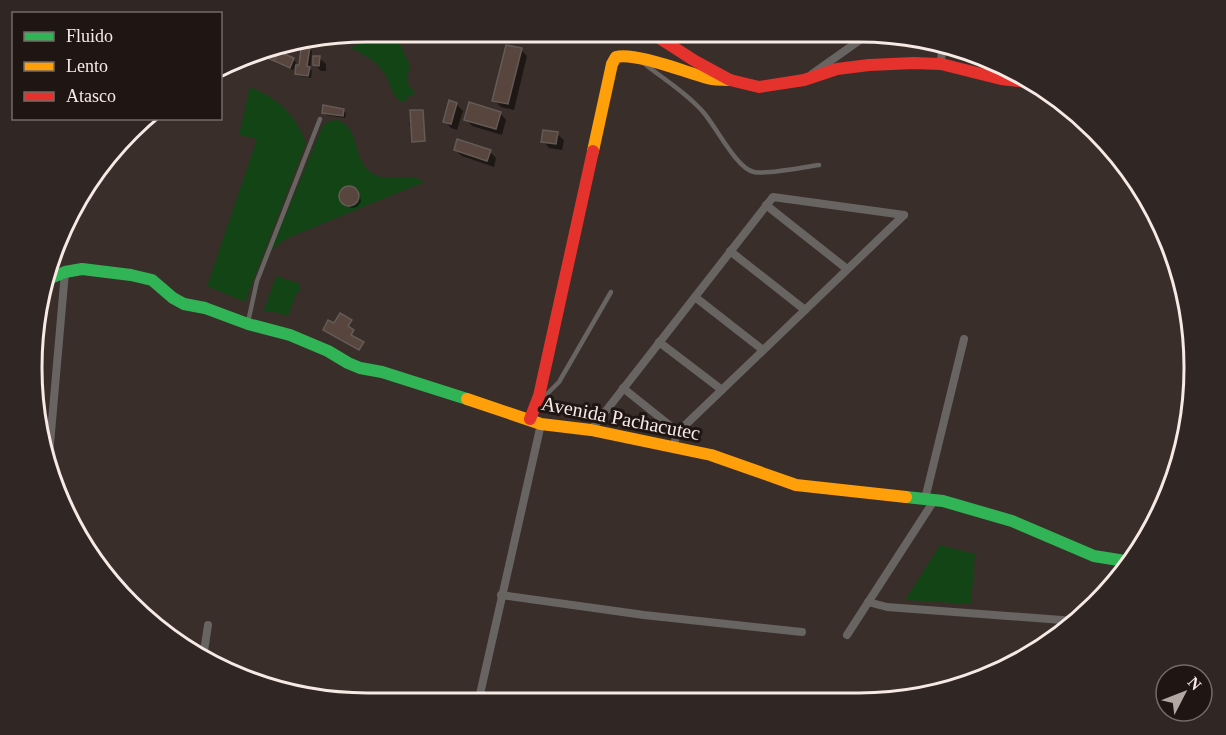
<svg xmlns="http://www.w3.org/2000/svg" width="1226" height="735" font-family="Georgia,serif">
<rect width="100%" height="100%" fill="#392e29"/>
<g fill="#134416">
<path d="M368,32C389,29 398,35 405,55C406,58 408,61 409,64C410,77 402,80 414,91L413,95L408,96L406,101L402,102C391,97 391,82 384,73C376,61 365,55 352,49L353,46L370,40Z"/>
<path d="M250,87C278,98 296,115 306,143L245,302L207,286L257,139L239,135Z"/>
<path d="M337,120C359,126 353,155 367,169C383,185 398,173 416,178C419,179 422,181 424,182L290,237L283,241L271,251L323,125L329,121Z"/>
<polygon points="276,276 298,283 300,287 299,291 296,294 288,316 271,311 263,312"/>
<polygon points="940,545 975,554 971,604 905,600"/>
</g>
<g fill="#0007">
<polygon points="357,33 359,38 350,39 349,38 349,35"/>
<polygon points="318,40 320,45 312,44 312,41"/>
<polygon points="309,48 312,51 310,69 312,71 311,78 300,76 297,73"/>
<polygon points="521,50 527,56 514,110 501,107 494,100"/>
<polygon points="278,52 293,60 296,62 293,70 264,58 261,55"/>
<polygon points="319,58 326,64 326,71 321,71 314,64"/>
<polygon points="456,104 463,111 457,130 451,128 445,121"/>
<polygon points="343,110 346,113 345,118 326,115 324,112"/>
<polygon points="422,111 425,142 414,142 412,126 410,126 409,123 412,123"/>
<polygon points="500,113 506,120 502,135 472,126 466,119"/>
<polygon points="557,134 564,140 562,150 549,148 543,141"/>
<polygon points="455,150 490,152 496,158 494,167 462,156"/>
<polygon points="351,188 360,196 361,202 357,207 351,208 342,200 341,194 345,189"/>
</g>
<g fill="#57453e" stroke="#645a56" stroke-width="1.5">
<polygon points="506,45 522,48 508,104 492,101"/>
<polygon points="303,46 310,47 307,66 310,67 308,76 295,74 296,65 299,65 301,49 303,49"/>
<polygon points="271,47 276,48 276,50 279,52 274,61 260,55 261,49"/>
<polygon points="279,52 294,58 290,68 274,61"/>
<polygon points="313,56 320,56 319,66 313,65"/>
<polygon points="449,100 457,103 451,124 443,122"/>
<polygon points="469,102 501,112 496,129 464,120"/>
<polygon points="323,105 344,109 343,116 322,113"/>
<polygon points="410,110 423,110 425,141 412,142"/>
<polygon points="543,130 558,132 556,144 541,142"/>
<polygon points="457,139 491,150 487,161 454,150"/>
<circle cx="349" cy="196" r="10"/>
<polygon points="340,313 352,320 348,326 354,330 351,335 364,342 359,350 323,330 328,320 334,323"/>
</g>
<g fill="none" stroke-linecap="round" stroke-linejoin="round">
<g stroke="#686462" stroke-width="4.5">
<path d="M646,65C665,80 688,94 704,113C716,127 737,169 754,172C767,175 804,167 819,165"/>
<polyline points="248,322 257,281 320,119"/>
<polyline points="541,395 547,394 559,382 611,292"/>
</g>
<g stroke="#686462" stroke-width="8">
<polyline points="941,64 942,45"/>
<polyline points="812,74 860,40 865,32"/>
<polyline points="766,205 847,269"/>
<polyline points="730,251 805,310"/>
<polyline points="695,297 763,350"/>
<polyline points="659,342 722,390"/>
<polyline points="623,388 678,432"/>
<polyline points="591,430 773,197 904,215"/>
<polyline points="673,447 678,432 904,215"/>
<polyline points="48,467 65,272"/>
<polyline points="925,499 964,339"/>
<path d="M113,583C121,586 127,589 129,598"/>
<polyline points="501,595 644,615 802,632"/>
<polyline points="868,602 887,607 1075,621"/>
<polyline points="847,635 935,499"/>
<polyline points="203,658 208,625"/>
<polyline points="478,703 541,424"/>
</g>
<g stroke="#30b455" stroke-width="12">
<polyline points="46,280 65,272 82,269 131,275 152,280 173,298 184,304 205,308 248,324 290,335 328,351 348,363 360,368 382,372 467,399"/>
<polyline points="906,497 943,501 1012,521 1094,556 1131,562"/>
</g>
<g stroke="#ff9f0a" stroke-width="12">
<path d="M593,151L612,64L616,57C635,52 685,72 707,78C714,80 722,80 730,80"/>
<polyline points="467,399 541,424 591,430 711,455 796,485 906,497"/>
</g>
<g stroke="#e5322d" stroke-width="12">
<polyline points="650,32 695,61 730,80 759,87 804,80 837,69 869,65 914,63 941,64 1001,79 1035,83"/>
<polyline points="530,419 539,396 593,151"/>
</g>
</g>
<g text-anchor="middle" stroke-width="6" stroke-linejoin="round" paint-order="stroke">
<g font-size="20" fill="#f7e9e4" stroke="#1f1512">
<text transform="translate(621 418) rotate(11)" y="7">Avenida Pachacutec</text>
</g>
</g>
<path d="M0 0H1226V735H0ZM367 42H859A325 325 0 0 1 1184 367V368A325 325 0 0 1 859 693H367A325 325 0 0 1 42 368V367A325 325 0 0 1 367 42Z" fill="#302623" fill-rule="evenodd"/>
<path fill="none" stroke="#f7e9e4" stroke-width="3" d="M367 42H859A325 325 0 0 1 1184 367V368A325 325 0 0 1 859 693H367A325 325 0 0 1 42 368V367A325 325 0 0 1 367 42Z"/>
<rect x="12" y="12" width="210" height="108" fill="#1f1512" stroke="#756a66" stroke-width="1.5"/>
<rect x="24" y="32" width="30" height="9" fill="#30b455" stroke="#756a66" stroke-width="1.5"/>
<text x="66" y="42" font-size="18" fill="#f7e9e4">Fluido</text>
<rect x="24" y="62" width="30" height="9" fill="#ff9f0a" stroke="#756a66" stroke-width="1.5"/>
<text x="66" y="72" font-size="18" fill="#f7e9e4">Lento</text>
<rect x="24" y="92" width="30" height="9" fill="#e5322d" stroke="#756a66" stroke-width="1.5"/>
<text x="66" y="102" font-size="18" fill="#f7e9e4">Atasco</text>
<g transform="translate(1184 693) rotate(48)"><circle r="28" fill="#1f1512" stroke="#756a66" stroke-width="1.5"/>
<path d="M0-4.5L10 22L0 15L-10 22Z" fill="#b4a8a3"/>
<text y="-9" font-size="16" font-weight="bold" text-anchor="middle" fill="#f7e9e4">N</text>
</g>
</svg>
